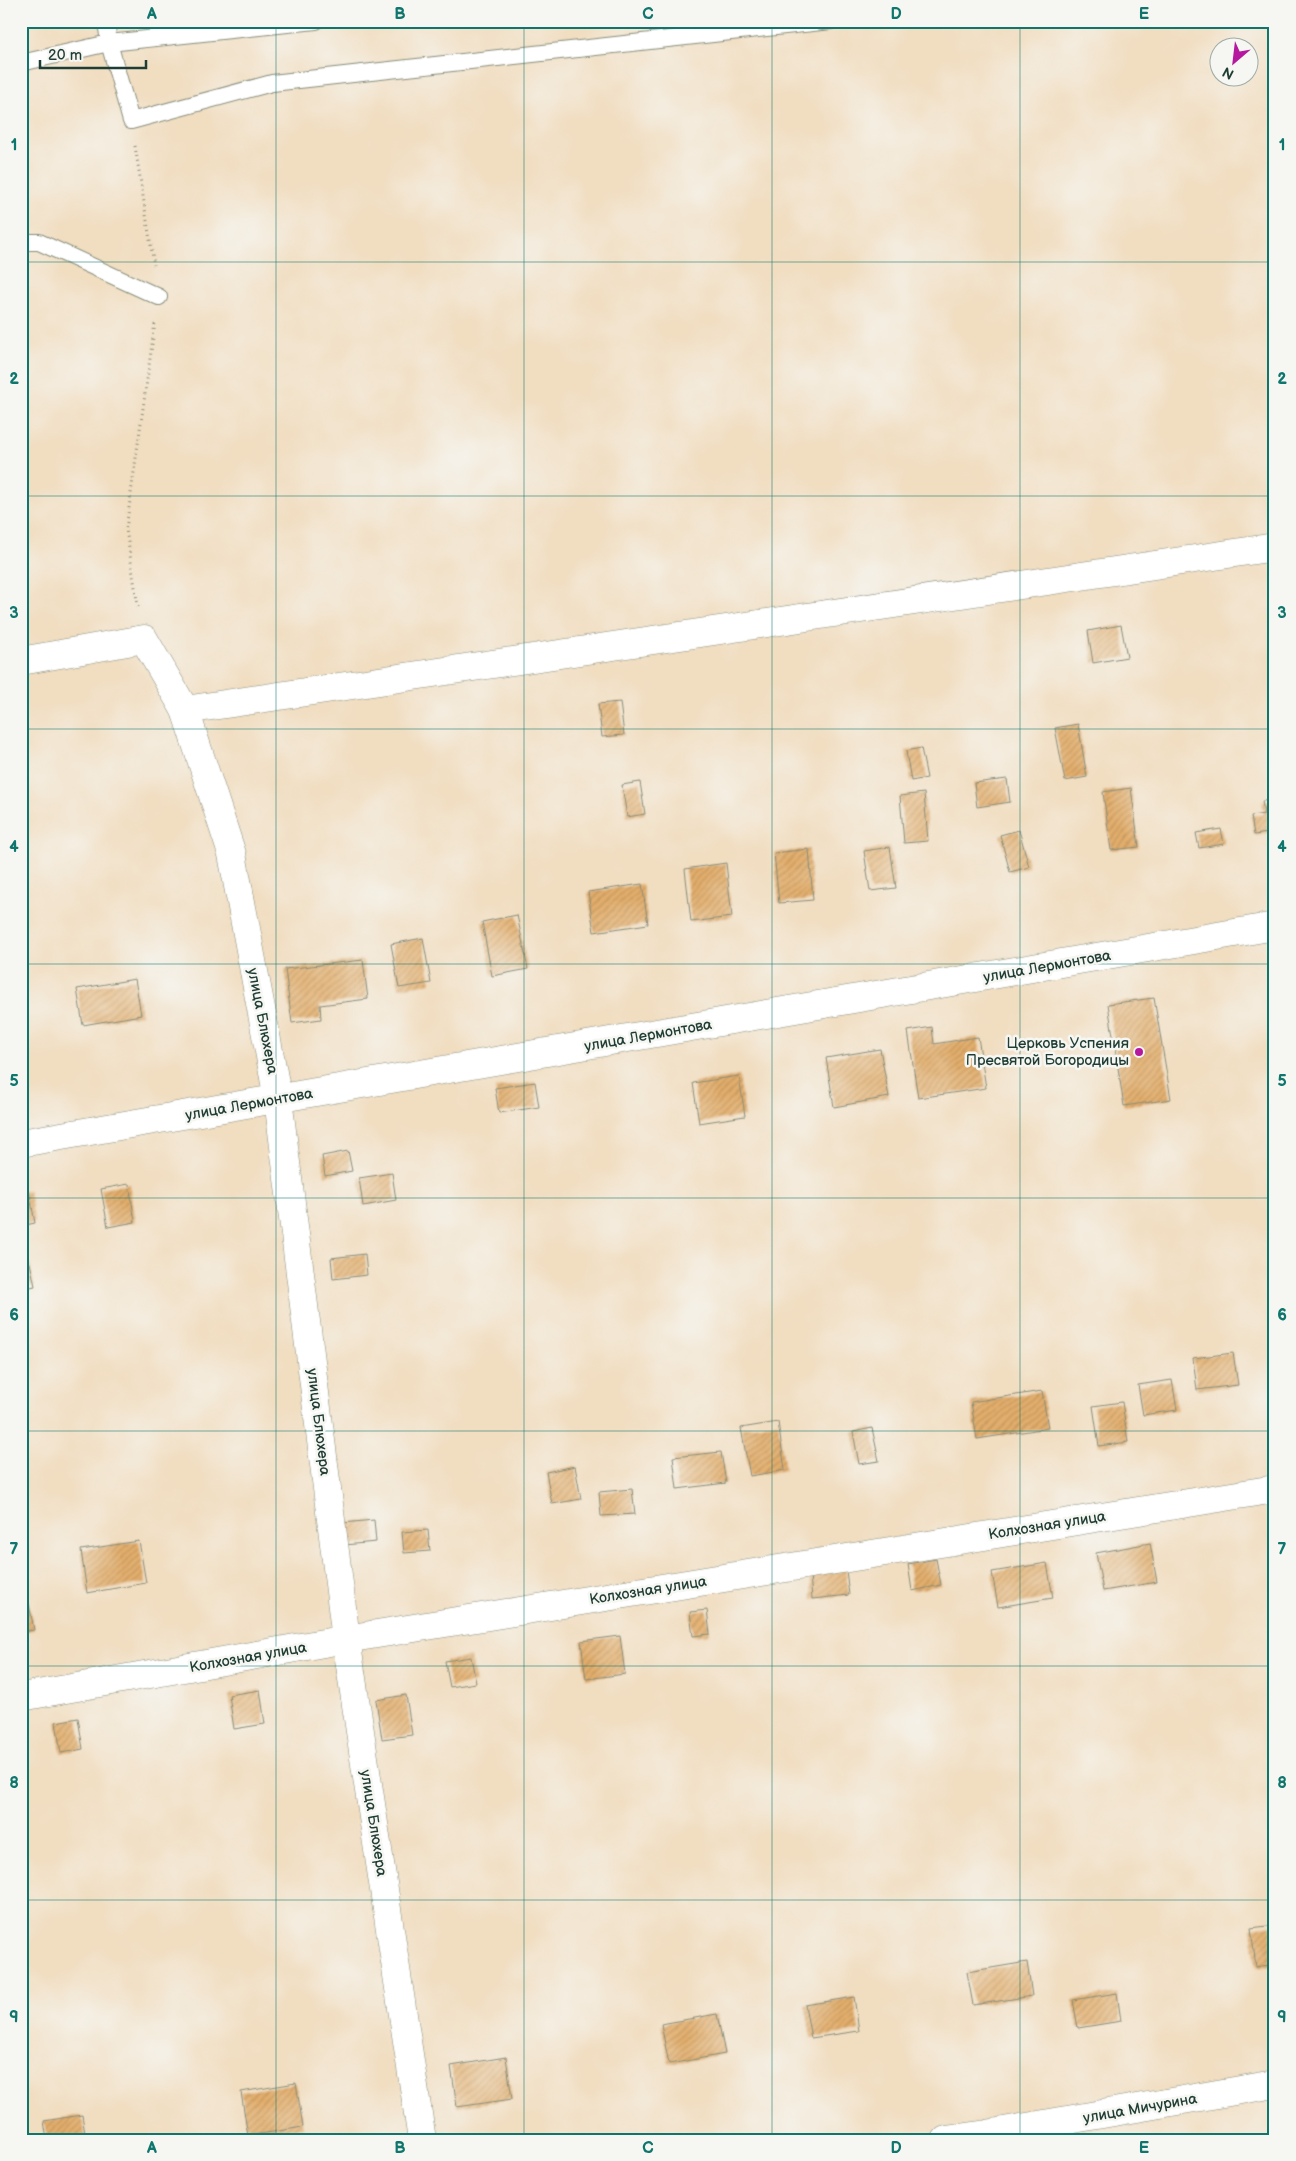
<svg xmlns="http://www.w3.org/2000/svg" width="1296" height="2161" font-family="'Balsamiq Sans',sans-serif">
<defs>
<pattern id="building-hatch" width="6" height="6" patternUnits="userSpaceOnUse" patternTransform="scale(1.25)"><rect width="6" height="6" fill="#e4af6d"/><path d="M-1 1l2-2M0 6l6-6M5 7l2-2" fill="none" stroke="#b8905a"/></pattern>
</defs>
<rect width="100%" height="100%" fill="#f6f6f2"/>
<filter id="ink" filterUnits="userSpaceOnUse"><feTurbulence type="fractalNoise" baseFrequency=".02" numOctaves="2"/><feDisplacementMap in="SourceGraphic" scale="10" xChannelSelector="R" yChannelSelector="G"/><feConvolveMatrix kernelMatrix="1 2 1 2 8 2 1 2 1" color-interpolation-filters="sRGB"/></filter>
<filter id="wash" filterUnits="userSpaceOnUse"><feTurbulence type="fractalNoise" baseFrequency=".0096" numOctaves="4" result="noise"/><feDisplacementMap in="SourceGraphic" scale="20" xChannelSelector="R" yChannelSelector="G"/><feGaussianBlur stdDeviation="1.12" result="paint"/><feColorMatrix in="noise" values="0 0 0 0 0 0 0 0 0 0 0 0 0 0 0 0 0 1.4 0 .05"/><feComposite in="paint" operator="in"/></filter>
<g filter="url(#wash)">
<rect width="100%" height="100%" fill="#f1ddc0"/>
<g id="blocks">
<g fill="url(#building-hatch)">
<polygon points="1121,625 1127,657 1093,663 1088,631"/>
<polygon points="620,702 624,735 602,737 598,704"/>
<polygon points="1078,724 1087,777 1065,781 1055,728"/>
<polygon points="921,748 927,778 911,781 906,751"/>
<polygon points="1007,779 1010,802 977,807 974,783"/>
<polygon points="640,782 645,814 627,817 622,785"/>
<polygon points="1131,788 1139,847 1111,850 1103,792"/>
<polygon points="924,793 928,841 904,843 900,796"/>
<polygon points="1275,800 1275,832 1254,835 1251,816 1264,814 1262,801"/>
<polygon points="1221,829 1224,844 1199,848 1196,833"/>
<polygon points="1019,830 1029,867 1010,872 1000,835"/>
<polygon points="890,847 896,888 870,891 864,851"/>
<polygon points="809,849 813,900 779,903 774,853"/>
<polygon points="726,863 732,917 691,922 685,869"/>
<polygon points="642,884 648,924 594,932 588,892"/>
<polygon points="517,915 528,969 492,976 482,922"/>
<polygon points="423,938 431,983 399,988 391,944"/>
<polygon points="363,960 368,999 320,1005 321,1019 292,1023 285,969"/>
<polygon points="135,979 141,1015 83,1025 77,989"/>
<polygon points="1154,998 1171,1099 1124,1106 1108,1004"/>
<polygon points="932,1027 934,1044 978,1037 986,1088 918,1098 908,1031"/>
<polygon points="880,1049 889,1097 834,1107 826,1058"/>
<polygon points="739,1076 745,1116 699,1123 693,1083"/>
<polygon points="535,1082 539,1107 499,1113 495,1088"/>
<polygon points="348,1151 352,1171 325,1176 322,1156"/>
<polygon points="392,1173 396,1200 363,1206 359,1178"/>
<polygon points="129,1184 135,1222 108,1227 101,1189"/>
<polygon points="29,1191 35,1223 21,1226 21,1192"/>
<polygon points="365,1254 367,1275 333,1279 331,1258"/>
<polygon points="30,1263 35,1286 21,1289 21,1265"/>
<polygon points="1233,1353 1238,1385 1197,1390 1193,1358"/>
<polygon points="1172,1380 1177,1410 1143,1415 1138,1385"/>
<polygon points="1042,1391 1048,1428 977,1439 971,1402"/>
<polygon points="1122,1402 1128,1442 1099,1446 1093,1406"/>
<polygon points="778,1422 785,1470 750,1476 741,1428"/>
<polygon points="872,1428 879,1461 859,1464 853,1432"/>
<polygon points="721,1452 726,1483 677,1489 673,1457"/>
<polygon points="575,1466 581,1499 552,1504 546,1472"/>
<polygon points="632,1489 635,1514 601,1516 599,1492"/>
<polygon points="374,1520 376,1542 344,1545 343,1523"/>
<polygon points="428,1530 430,1551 404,1553 402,1532"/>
<polygon points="139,1541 146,1583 87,1593 81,1550"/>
<polygon points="1150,1543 1157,1582 1103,1591 1096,1553"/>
<polygon points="936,1559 941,1585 912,1591 908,1564"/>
<polygon points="1047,1563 1053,1598 998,1607 992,1572"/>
<polygon points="846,1570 849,1595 812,1599 810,1574"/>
<polygon points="28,1599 34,1630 21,1632 21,1600"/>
<polygon points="707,1610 710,1634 693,1636 690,1612"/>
<polygon points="620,1636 625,1674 586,1679 581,1641"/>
<polygon points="471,1657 476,1683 450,1687 445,1661"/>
<polygon points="260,1690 265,1724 234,1729 229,1695"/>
<polygon points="406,1695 412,1735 382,1739 376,1700"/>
<polygon points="78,1718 83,1749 61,1753 56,1722"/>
<polygon points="1275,1925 1275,1964 1256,1967 1251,1928"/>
<polygon points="1027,1962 1032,1996 973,2005 967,1972"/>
<polygon points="1117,1993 1121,2021 1078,2028 1073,2000"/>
<polygon points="854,1997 859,2031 811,2038 805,2005"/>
<polygon points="717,2014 725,2054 669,2064 661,2024"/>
<polygon points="506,2057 512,2099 457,2107 451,2066"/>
<polygon points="296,2083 303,2127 248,2136 241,2092"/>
<polygon points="82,2115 86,2140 47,2140 44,2121"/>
</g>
</g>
</g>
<g filter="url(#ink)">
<use href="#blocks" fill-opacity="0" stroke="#888d7a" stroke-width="1"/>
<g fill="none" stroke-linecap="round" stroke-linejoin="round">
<defs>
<g id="service">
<polyline points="106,21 109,43 131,121 272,83 831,21"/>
<polyline points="21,63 109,43 316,21"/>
<polyline points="21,242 39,242 159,297"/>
</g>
<g id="minor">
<polyline points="21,661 144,639 185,710 232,854 278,1099 346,1639 422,2140"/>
<polyline points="185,710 1275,547"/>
<polyline points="21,1143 1275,926"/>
<polyline points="21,1697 346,1639 1275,1489"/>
<polyline points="946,2140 987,2134 1275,2084"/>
</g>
</defs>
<use href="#service" stroke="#888d7a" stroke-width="18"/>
<use href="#minor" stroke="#888d7a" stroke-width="29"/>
<g stroke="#888d7a" stroke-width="3" stroke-dasharray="1 4" stroke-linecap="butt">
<polyline points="135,146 154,265"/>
<polyline points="138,607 126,529 155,323"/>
</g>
<use href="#service" stroke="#fff" stroke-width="16"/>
<use href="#minor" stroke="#fff" stroke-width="28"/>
</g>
</g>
<path fill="none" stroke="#0f766e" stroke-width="1" stroke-opacity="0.55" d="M276,21V2140M524,21V2140M772,21V2140M1020,21V2140M21,262H1275M21,496H1275M21,729H1275M21,964H1275M21,1198H1275M21,1431H1275M21,1666H1275M21,1900H1275"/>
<circle fill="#b5179e" stroke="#f6f6f2" stroke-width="2" cx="1139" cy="1052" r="5"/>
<g text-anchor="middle" stroke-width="5" stroke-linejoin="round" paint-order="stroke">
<g font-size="15" fill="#1f3d34" stroke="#f6f6f2">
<text transform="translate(1047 966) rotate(-10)" y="5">улица Лермонтова</text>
<text transform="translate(263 1021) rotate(79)" y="5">улица Блюхера</text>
<text transform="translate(648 1035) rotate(-10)" y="5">улица Лермонтова</text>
<text transform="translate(249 1104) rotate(-10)" y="5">улица Лермонтова</text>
<text transform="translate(319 1422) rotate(83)" y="5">улица Блюхера</text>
<text transform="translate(1047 1525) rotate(-9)" y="5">Колхозная улица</text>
<text transform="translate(648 1590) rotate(-9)" y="5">Колхозная улица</text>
<text transform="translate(248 1657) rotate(-10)" y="5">Колхозная улица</text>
<text transform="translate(374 1823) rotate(81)" y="5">улица Блюхера</text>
<text transform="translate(1140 2108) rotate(-10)" y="5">улица Мичурина</text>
</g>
<g font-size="15" fill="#1f3d34" stroke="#f6f6f2" text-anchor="end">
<text x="1129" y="1048">Церковь Успения<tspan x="1129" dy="17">Пресвятой Богородицы</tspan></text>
</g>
</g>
<rect width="1296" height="2161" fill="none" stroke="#f6f6f2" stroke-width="55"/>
<g transform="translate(1234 62) rotate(208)"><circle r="24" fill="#f6f6f2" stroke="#a0aca6"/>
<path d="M0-4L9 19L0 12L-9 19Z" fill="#b5179e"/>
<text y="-8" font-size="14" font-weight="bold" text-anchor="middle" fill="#1f3d34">N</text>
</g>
<path d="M40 60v8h106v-8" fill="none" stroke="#1f3d34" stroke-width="2.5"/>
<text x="48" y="60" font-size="15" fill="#1f3d34" stroke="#f6f6f2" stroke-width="4" paint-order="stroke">20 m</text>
<rect x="28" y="28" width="1240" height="2106" fill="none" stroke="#0f766e" stroke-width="2"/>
<g font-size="16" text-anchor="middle" font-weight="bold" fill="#0f766e">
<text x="152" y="19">A</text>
<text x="400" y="19">B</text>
<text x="648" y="19">C</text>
<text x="896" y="19">D</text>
<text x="1144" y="19">E</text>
<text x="14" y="150">1</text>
<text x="1282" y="150">1</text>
<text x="14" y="384">2</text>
<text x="1282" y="384">2</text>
<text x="14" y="618">3</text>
<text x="1282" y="618">3</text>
<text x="14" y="852">4</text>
<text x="1282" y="852">4</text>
<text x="14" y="1086">5</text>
<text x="1282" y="1086">5</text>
<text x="14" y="1320">6</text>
<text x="1282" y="1320">6</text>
<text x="14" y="1554">7</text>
<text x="1282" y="1554">7</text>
<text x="14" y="1788">8</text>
<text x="1282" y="1788">8</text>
<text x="14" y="2022">9</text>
<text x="1282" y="2022">9</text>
<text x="152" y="2153">A</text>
<text x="400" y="2153">B</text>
<text x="648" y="2153">C</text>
<text x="896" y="2153">D</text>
<text x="1144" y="2153">E</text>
</g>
</svg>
